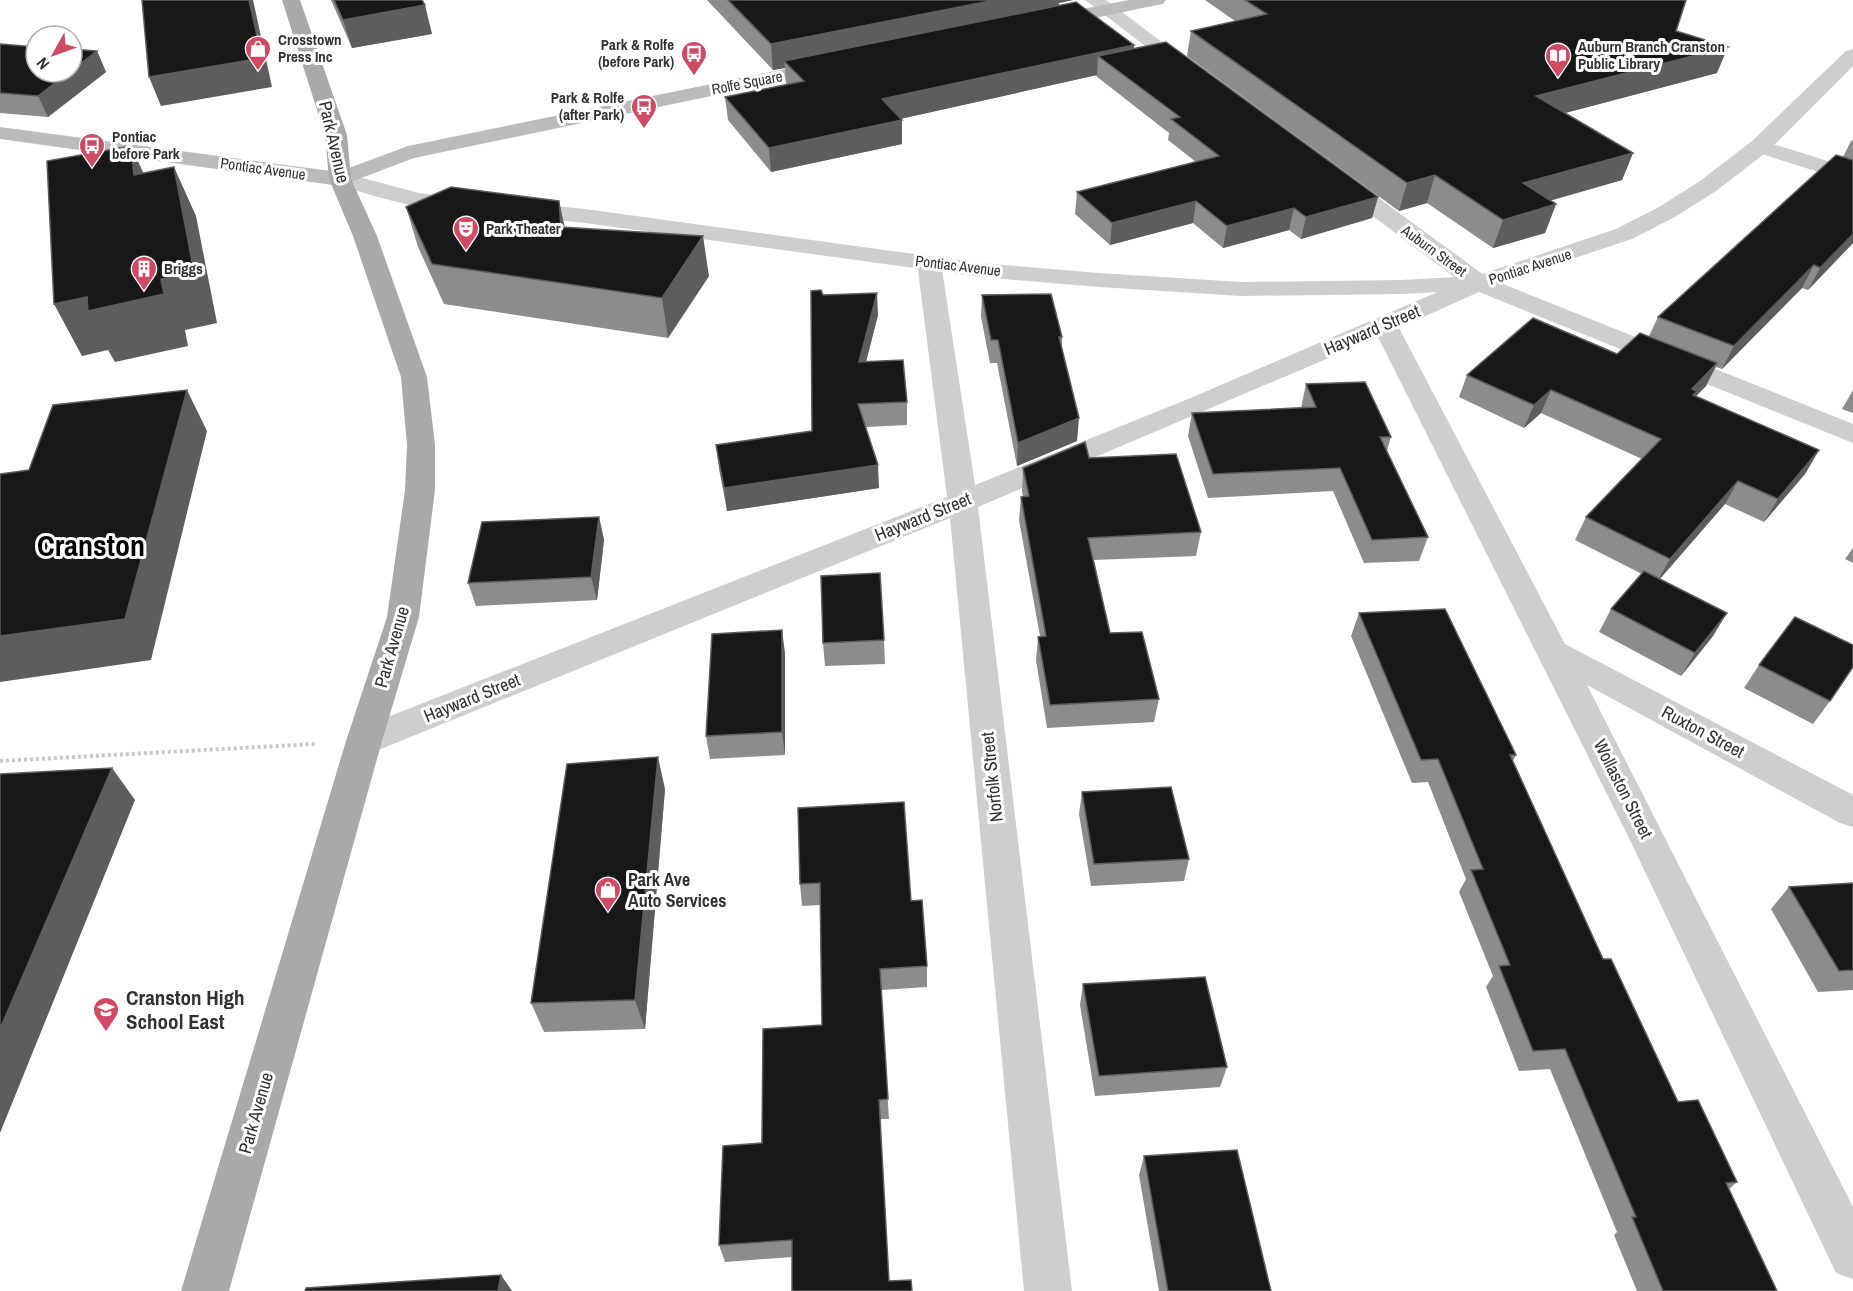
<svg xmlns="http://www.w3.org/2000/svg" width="1853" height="1291" font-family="'Archivo Narrow',sans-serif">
<rect width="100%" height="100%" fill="#fff"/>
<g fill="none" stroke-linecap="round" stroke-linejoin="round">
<polyline stroke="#c8c8c8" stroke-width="4" stroke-dasharray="3 3" stroke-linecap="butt" points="0,761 315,744"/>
<g fill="#cecece" fill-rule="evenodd">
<polygon points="1085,0 1106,0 1199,70 1196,74 1182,74"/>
<polygon points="1760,140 1853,169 1853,183 1752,151 1749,146 1752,141"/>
<polygon points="1339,173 1347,175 1488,278 1853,424 1853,443 1479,292 1399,328 1565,644 1853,795 1853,827 1840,823 1587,685 1853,1207 1853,1279 1836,1273 1628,836 1378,337 978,507 1072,1291 1024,1291 950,518 376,751 364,755 352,751 346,741 352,731 947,497 917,263 920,258 929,256 938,258 941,263 975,485 1193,397 1461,282 1331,185 1328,180 1331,175"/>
</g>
<g fill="#cecece" fill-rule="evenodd">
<polygon points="1853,49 1853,66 1768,151 1716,191 1675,217 1632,239 1479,290 1401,294 1241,296 1099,287 980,277 585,223 516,216 508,214 504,209 508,204 516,202 585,209 980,263 1099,273 1241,282 1401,280 1476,276 1616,229 1659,207 1700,181 1752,141 1846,51"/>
<path d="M340,172L419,193L473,200L476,205L473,210C439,218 367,193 332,184L329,179L332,174Z"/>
</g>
<g fill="#bbb" fill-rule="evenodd">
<polygon points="1129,0 1166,0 1163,4 1157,5 1047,28 1040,26 1038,22 1040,18 1047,16"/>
<polygon points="829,60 836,62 839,66 836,70 414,158 340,186 0,139 0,127 338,172 408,146"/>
</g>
<polygon fill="#a9a9a9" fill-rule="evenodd" points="282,0 300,0 347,135 351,179 377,236 427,377 435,445 435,490 419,617 382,741 229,1291 181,1291 346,741 387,617 405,490 407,445 401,377 353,236 329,179 325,135"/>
</g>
<g fill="#8c8c8c">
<polygon points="331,0 422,0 432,34 352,48"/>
<polygon points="707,0 1073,0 1059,3 1058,6 1134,45 1134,49 1378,197 1372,218 1301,239 1289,230 1223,248 1193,223 1110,245 1075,214 1077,192 1196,162 1168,140 1169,133 1096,76 1097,75 900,119 902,144 771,172 728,120 725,97 786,84 785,68 773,70"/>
<polygon points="1205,0 1686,0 1676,31 1717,73 1565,113 1633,153 1622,180 1550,201 1556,204 1545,233 1493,248 1427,203 1399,211 1187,56 1191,31 1235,21"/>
<polygon points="0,44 97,51 106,72 48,117 0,113"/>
<polygon points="1853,140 1853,243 1808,290 1802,288 1722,369 1716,367 1706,386 1696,396 1819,450 1805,474 1764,522 1725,504 1660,579 1713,636 1681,676 1599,632 1611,609 1642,574 1575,540 1586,517 1642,459 1541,413 1524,428 1459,397 1467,375 1617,354 1649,336 1658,317 1843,157 1851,141"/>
<polygon points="559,201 565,228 709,276 668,338 444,304 418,247 406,207"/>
<polygon points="823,295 878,315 866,362 907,402 907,425 866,427 879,488 727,511 719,469 716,445 812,431"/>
<polygon points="982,295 1062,337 1062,347 1077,441 1017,466 997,363 990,363 981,317"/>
<polygon points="1306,384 1391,437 1387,451 1428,537 1419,561 1364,563 1333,491 1208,498 1188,436 1192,413 1301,408"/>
<polygon points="1853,390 1853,413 1842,409"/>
<polygon points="1089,458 1201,532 1196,556 1094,560 1110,633 1159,699 1154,722 1047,728 1036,660 1038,637 1040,636 1019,520 1021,497 1023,497 1022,491 1023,468"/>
<polygon points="599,517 604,540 597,600 476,606 468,583"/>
<polygon points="1853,548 1853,563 1845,559"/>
<polygon points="1359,613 1516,755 1513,761 1603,959 1678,1102 1737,1182 1729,1189 1777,1291 1637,1291 1614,1235 1617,1232 1550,1069 1519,1071 1486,987 1493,976 1459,892 1466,879 1428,782 1412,783 1351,636"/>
<polygon points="884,640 885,664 825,666 823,643"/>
<polygon points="785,653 785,755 710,759 706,736"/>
<polygon points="1759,665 1830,701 1813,724 1744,688"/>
<polygon points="665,789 645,1029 544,1032 531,1003"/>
<polygon points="1082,792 1189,859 1184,881 1091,886 1079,814"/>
<polygon points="798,808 911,901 927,966 927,987 881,990 889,1119 880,1119 889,1281 912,1291 792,1257 725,1262 719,1245 762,1143 822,1025 820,905 802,906 800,884"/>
<polygon points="1853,883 1853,990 1818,992 1771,909 1789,887"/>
<polygon points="1083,984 1227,1067 1220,1087 1095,1096 1080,1005"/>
<polygon points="1144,1156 1271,1291 1159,1291 1139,1175"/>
</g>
<g fill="#5d5d5d">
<polygon points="249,0 253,0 272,87 161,106 149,77"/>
<polygon points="995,0 1073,0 1059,3 1058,12 784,61 785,68 773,70 771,44"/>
<polygon points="425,5 432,34 352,48 343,20"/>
<polygon points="1134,45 1131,68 1098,56 1097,75 882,123 882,99"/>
<polygon points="1728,47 1717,73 1527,123 1536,96"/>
<polygon points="97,51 106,72 48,117 38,96 69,72 72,72 72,70"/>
<polygon points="902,120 902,144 771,172 769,148"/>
<polygon points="131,146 153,194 134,175"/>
<polygon points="1633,153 1622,180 1513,211 1523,183"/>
<polygon points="174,167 196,216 217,323 185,330 188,346 115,362 108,350 82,356 54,304 161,279"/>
<polygon points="1435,175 1427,203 1399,211 1407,183"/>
<polygon points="1378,197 1372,218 1301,239 1306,217"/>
<polygon points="559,201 567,240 561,227"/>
<polygon points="1196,201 1193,223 1110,245 1112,223"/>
<polygon points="1556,204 1545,233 1493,248 1503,220"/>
<polygon points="1294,208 1289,230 1223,248 1227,226"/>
<polygon points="1853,234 1853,243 1808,290 1820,268"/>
<polygon points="703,236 709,276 668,338 662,298"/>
<polygon points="1814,265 1802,288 1722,369 1734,346"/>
<polygon points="877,293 878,315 860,385 859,362"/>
<polygon points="1717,363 1706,386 1693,399 1692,389"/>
<polygon points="187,390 207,431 151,660 0,682 0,636"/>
<polygon points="1551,390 1541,413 1524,428 1534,405"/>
<polygon points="1079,418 1077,441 1017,466 1018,443"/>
<polygon points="1819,450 1805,474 1764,522 1778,499"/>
<polygon points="878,465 879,488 727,511 724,488"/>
<polygon points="1738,481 1725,504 1657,582 1670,559"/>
<polygon points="599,517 604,540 597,600 591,577"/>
<polygon points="1727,613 1713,636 1681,676 1695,653"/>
<polygon points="782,630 785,653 785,755 782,732"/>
<polygon points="658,757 665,789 645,1029 635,1000"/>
<polygon points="112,768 135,800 0,1133 0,1029"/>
<polygon points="501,1275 512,1291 498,1291"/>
</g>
<g fill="#181818" stroke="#5d5d5d" stroke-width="1.5">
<polygon points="142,0 249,0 262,58 149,77"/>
<polygon points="334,0 422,0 425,5 343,20"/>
<polygon points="728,0 995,0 771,44"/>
<polygon points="1245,0 1686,0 1676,31 1728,47 1536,96 1633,153 1523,183 1556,204 1503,220 1435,175 1407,183 1191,31 1267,14"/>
<polygon points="1076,2 1134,45 882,99 902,120 769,148 725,97 804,81 784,61"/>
<polygon points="1166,42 1378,197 1306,217 1294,208 1227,226 1196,201 1112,223 1077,192 1219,156 1171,119 1180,117 1098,56"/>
<polygon points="0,44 36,47 36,72 69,72 38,96 0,93"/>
<polygon points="72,49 97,51 72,70"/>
<polygon points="131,146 134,175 174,167 194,272 161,279 164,294 88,311 87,297 54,304 47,161"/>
<polygon points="1836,155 1853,160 1853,234 1820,268 1814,265 1734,346 1658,317"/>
<polygon points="451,187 559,201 561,227 703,236 662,298 432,264 406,207"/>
<polygon points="821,290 823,295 877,293 859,362 903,360 907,402 858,404 878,465 724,488 716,445 812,431 811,291"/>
<polygon points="1051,294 1062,337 1059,337 1079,418 1018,443 998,340 991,340 982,295"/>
<polygon points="1533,318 1617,354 1640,333 1717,363 1692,389 1697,391 1693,395 1819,450 1778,499 1738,481 1670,559 1586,517 1661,439 1551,390 1534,405 1467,375"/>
<polygon points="1365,382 1391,437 1380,437 1428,537 1372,540 1340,468 1213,474 1192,413 1316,407 1306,384"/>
<polygon points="187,390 125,619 0,636 0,474 29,470 53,405"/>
<polygon points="1085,442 1089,458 1176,454 1201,532 1088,538 1110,633 1142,632 1159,699 1050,705 1038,637 1046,636 1021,497 1029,496 1023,468"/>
<polygon points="599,517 591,577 468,583 482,522"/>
<polygon points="1644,571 1727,613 1695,653 1611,609"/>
<polygon points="880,573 884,640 823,643 821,576"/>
<polygon points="1445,609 1516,755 1510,755 1603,959 1611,959 1678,1102 1698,1100 1737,1182 1726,1183 1777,1291 1663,1291 1632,1217 1636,1217 1565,1049 1533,1051 1499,966 1510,965 1471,870 1483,869 1438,759 1421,760 1359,613"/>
<polygon points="1795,617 1853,645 1853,667 1830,701 1759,665"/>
<polygon points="782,630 782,732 706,736 712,634"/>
<polygon points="658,757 635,1000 531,1003 567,764"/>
<polygon points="112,768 0,1029 0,774"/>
<polygon points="1171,787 1189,859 1094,864 1082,792"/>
<polygon points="904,802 911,901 922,900 927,966 880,969 888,1099 879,1100 889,1281 911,1280 912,1291 792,1291 792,1240 719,1245 723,1146 762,1143 763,1029 822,1025 820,883 800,884 798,808"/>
<polygon points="1853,883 1853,970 1839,971 1789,887"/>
<polygon points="1205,977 1227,1067 1099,1076 1083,984"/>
<polygon points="1237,1150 1271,1291 1168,1291 1144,1156"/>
<polygon points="501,1275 498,1291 305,1291 306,1288"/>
</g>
<defs>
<symbol id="shop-pin" viewBox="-11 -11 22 30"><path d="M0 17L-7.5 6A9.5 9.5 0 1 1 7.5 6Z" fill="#cf4b63" stroke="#fff"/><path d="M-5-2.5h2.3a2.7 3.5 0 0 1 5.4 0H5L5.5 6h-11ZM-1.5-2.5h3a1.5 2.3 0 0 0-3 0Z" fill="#fff"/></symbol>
<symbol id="bus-pin" viewBox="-11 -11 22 30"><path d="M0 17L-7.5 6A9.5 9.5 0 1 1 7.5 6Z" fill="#cf4b63" stroke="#fff"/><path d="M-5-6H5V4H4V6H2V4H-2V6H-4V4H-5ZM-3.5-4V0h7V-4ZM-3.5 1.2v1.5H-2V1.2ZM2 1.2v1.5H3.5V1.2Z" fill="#fff"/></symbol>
<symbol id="library-pin" viewBox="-11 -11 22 30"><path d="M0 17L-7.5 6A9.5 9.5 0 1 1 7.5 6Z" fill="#cf4b63" stroke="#fff"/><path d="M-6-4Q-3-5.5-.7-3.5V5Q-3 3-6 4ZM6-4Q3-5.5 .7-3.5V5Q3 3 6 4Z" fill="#fff"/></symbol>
<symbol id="theatre-pin" viewBox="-11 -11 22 30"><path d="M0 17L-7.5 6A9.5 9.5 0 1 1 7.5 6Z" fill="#cf4b63" stroke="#fff"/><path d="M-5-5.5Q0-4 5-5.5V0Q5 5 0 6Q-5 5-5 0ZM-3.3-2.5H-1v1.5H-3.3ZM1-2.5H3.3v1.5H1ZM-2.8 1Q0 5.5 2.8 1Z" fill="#fff"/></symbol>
<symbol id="building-pin" viewBox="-11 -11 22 30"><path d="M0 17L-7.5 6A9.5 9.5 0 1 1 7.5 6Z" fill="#cf4b63" stroke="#fff"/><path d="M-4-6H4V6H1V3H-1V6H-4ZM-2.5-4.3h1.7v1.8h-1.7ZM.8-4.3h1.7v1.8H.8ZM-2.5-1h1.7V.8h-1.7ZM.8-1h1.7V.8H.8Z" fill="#fff"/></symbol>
<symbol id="school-pin" viewBox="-11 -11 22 30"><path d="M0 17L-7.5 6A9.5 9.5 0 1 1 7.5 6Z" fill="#cf4b63" stroke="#fff"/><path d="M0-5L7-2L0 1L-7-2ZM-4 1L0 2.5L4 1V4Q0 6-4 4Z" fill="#fff"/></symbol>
</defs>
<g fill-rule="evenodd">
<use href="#shop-pin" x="243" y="34" width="30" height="40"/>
<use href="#bus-pin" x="679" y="39" width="30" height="40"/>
<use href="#library-pin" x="1543" y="41" width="30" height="40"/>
<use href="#bus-pin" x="629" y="92" width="30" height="40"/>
<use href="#bus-pin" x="77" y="131" width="30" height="40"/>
<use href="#theatre-pin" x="451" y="214" width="30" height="40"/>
<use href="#building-pin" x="129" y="254" width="30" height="40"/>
<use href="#shop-pin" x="593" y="875" width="30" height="40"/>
<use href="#school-pin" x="91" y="995" width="30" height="40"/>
</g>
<g text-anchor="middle" stroke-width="6" stroke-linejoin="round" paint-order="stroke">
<g font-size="15" font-weight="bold" fill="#313131" stroke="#fff" text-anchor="start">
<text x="278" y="45">Crosstown<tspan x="278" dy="17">Press Inc</tspan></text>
<text x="674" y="50" text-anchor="end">Park &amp; Rolfe<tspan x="674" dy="17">(before Park)</tspan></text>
<text x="1578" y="52">Auburn Branch Cranston<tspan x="1578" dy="17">Public Library</tspan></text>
<text x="624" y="103" text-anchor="end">Park &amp; Rolfe<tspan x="624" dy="17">(after Park)</tspan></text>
<text x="112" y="142">Pontiac<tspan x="112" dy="17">before Park</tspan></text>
<text x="486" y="234">Park Theater</text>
<text x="164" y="274">Briggs</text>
</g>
<g font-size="15" fill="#313131" stroke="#fff">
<text transform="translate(747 83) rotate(-11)" y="5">Rolfe Square</text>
<text transform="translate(263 169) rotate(8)" y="5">Pontiac Avenue</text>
<text transform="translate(1434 251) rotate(36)" y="5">Auburn Street</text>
<text transform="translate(958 266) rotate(7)" y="5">Pontiac Avenue</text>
<text transform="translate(1530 267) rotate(-18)" y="5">Pontiac Avenue</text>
</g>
<g font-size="18" fill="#313131" stroke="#fff">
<text transform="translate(334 142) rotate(77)" y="6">Park Avenue</text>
<text transform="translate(1372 330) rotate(-23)" y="6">Hayward Street</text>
<text transform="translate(923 517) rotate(-22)" y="6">Hayward Street</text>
<text transform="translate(392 647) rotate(-74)" y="6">Park Avenue</text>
<text transform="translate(472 698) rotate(-22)" y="6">Hayward Street</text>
<text transform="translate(1703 732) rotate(28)" y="6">Ruxton Street</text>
<text transform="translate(992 777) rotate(-96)" y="6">Norfolk Street</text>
<text transform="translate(1623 789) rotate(63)" y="6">Wollaston Street</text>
<text transform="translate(256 1113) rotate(-74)" y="6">Park Avenue</text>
</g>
<g font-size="18" font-weight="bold" fill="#313131" stroke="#fff" text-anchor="start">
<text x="628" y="886">Park Ave<tspan x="628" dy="21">Auto Services</tspan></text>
</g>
<g font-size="21" font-weight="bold" fill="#313131" stroke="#fff" text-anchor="start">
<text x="126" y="1005">Cranston High<tspan x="126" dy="24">School East</tspan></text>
</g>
<g font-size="30" font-weight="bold" fill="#000" stroke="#fff">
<text x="91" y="556">Cranston</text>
</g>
</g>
<g transform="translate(54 54) rotate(230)"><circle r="28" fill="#ffffff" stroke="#adadad" stroke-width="1.5"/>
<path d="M0-4.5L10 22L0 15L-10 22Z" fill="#cf4b63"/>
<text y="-9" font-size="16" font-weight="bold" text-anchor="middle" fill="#313131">N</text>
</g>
</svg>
